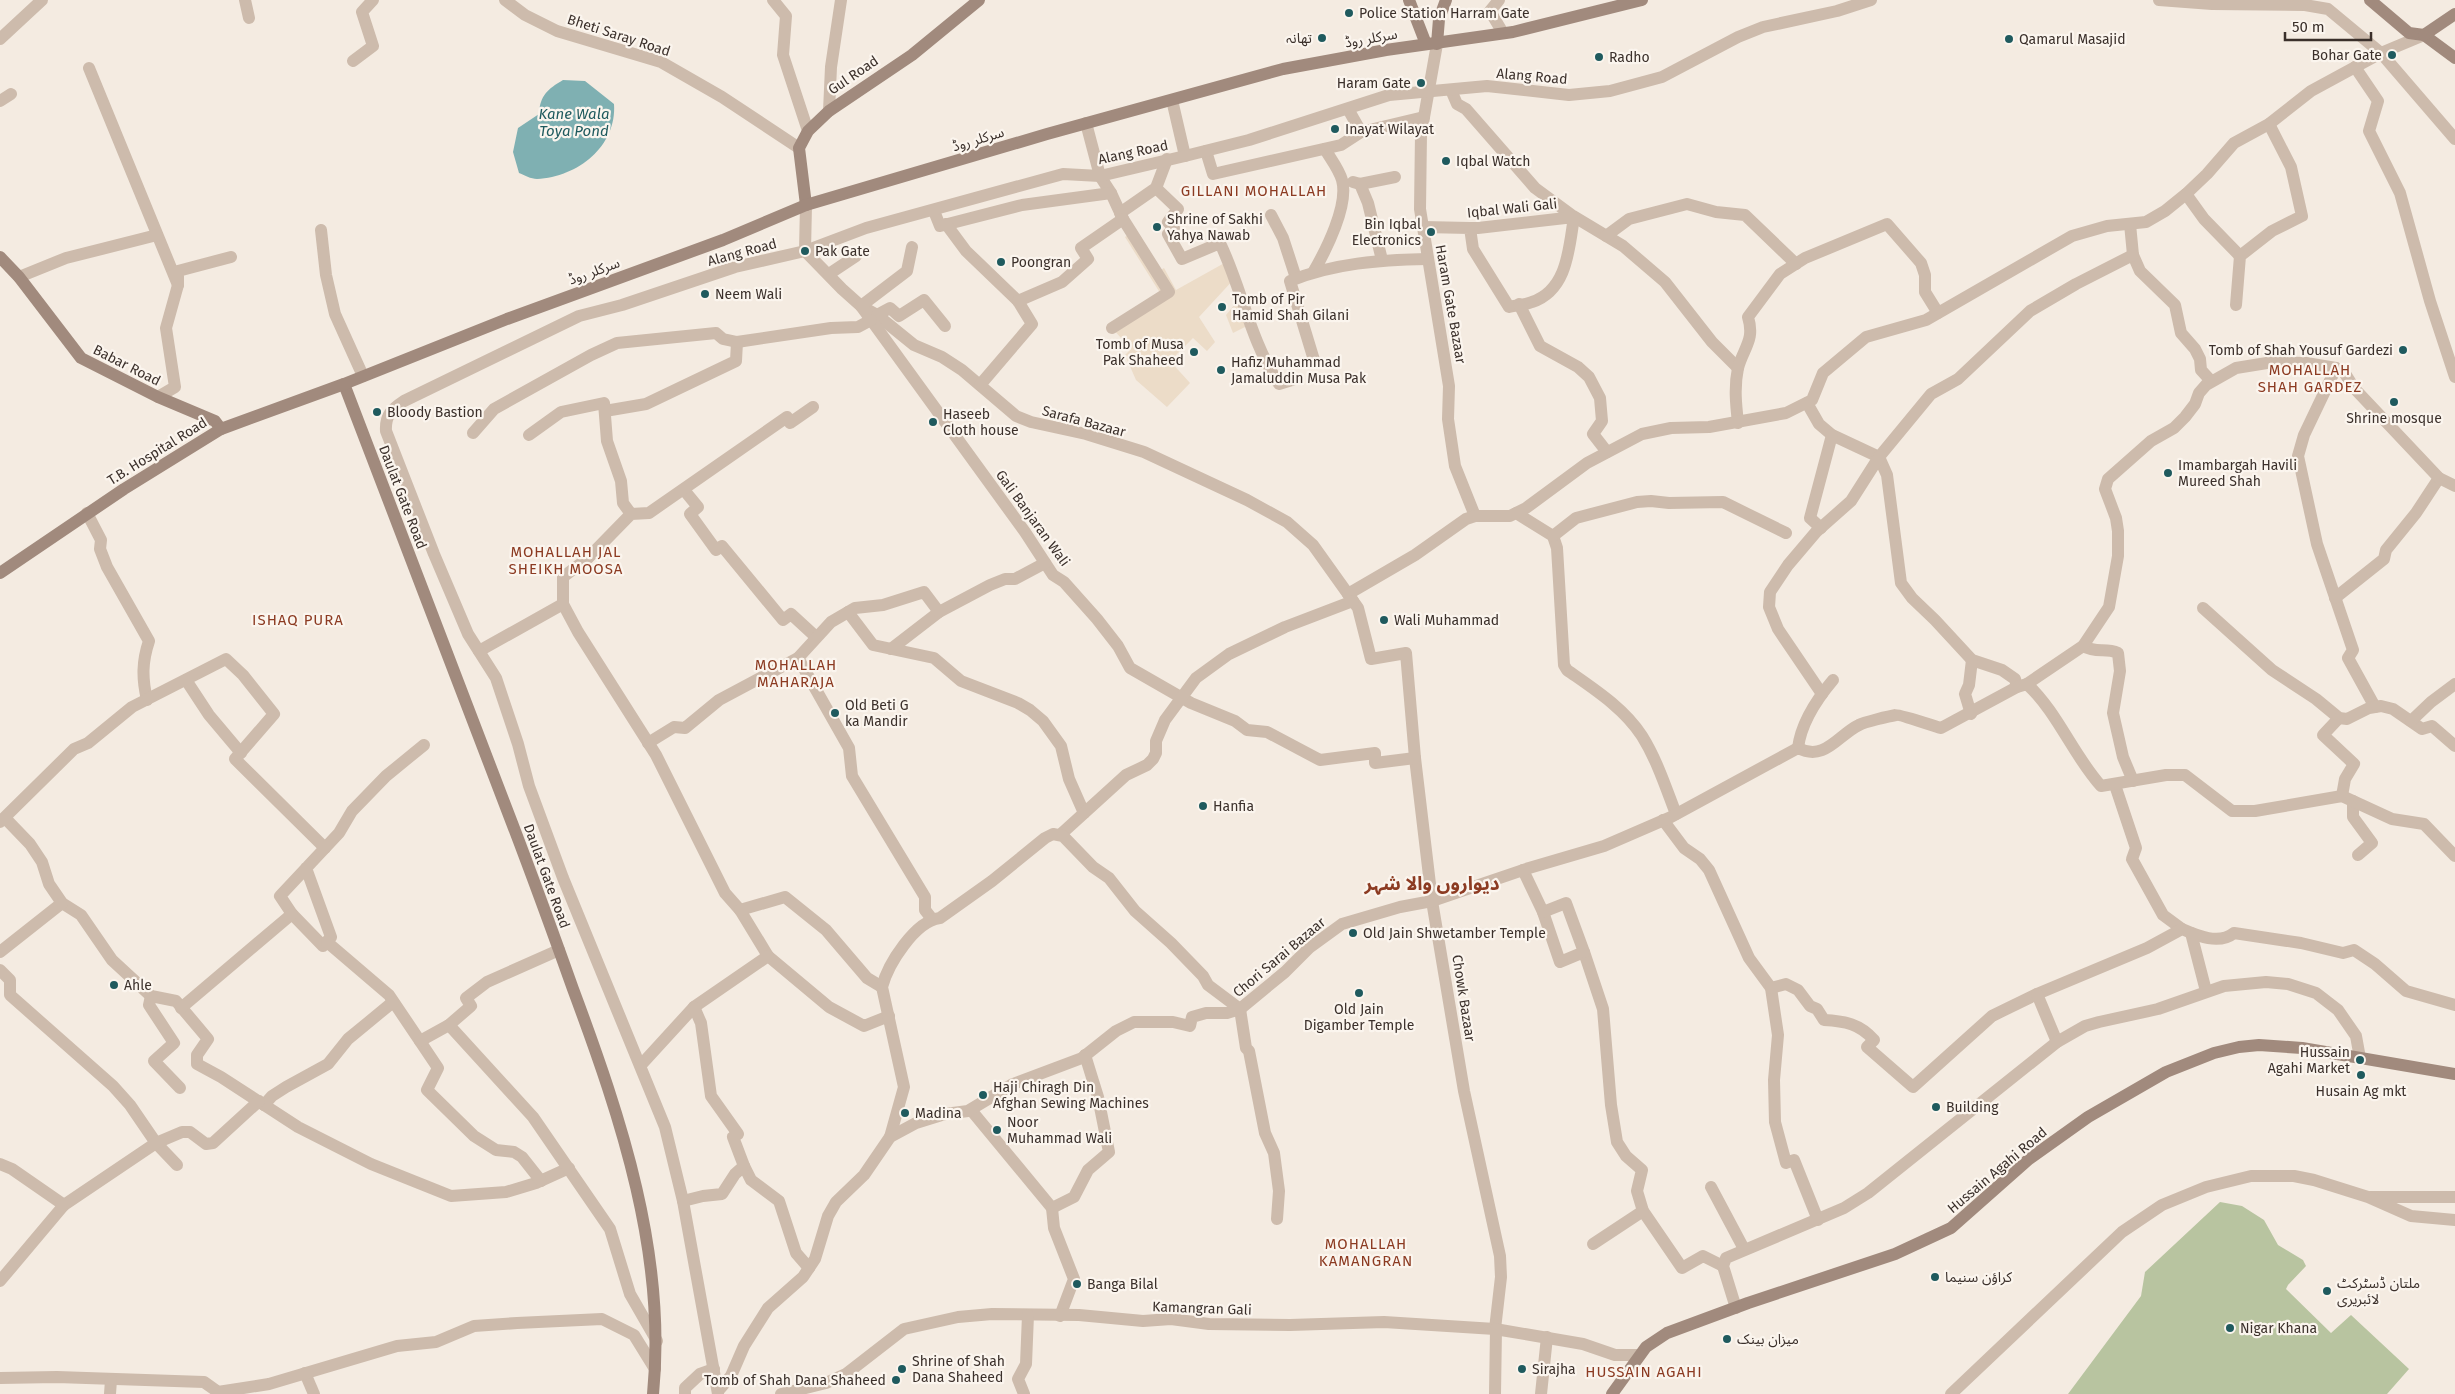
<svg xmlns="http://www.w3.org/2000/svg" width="2455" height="1394" font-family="'Fira Sans','Noto Sans Arabic',sans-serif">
<rect width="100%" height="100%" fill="#f4ebe1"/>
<polygon fill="#b8c4a0" points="2220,1202 2242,1206 2264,1220 2278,1245 2303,1260 2306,1266 2288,1285 2286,1289 2331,1333 2351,1315 2409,1369 2387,1394 2068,1394 2141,1296 2145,1272"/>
<g fill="#ecdcc8">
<polygon points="1136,230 1161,270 1164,268 1176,290 1228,261 1235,278 1199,317 1215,342 1207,351 1193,338 1170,361 1190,383 1167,407 1136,380 1125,355 1131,349 1112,328 1162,296 1125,237"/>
<polygon points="1240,298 1249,325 1233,333 1226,315"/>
</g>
<path fill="#7fb0b2" d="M563,80L585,81L614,104C617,146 578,177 537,179C531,179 524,175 519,173L513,152L518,128L539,114C540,95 548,89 563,80Z"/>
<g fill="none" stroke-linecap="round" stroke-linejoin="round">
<g stroke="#cdbbac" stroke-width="12">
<polyline points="245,0 249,18"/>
<polyline points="505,0 525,15 557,31 661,62 722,97 799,148"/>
<polyline points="773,0 786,16 783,55 808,131"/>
<polyline points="1499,0 1490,11 1503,33"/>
<polyline points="2159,0 2212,4 2305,5 2328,9 2381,53 2455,139"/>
<polyline points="0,39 42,0"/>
<polyline points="1437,44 1421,134 1420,209 1449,386 1448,419 1455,466 1475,516"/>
<polyline points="353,61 373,46 362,12 373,0"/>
<polyline points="2355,67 2378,101 2369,131 2400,193 2430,301 2455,377"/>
<polyline points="89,68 178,285"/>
<polyline points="1451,90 1457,104 1466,109 1535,188 1573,216 1623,246 1665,282 1712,342 1738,368"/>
<polyline points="1172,100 1185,156"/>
<polyline points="0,101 11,94"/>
<polyline points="1348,109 1361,132 1424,117"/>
<polyline points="829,111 831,67 841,0"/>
<polyline points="1086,123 1100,176 1111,193 1123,219 1169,292 1112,328"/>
<polyline points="1206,151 1213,174 1341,145 1361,132"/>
<polyline points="1353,182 1360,184 1395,177"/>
<polyline points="1360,184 1368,203 1382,260"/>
<path d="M1156,188L1178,209L1168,222L1174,228L1168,234L1182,259L1220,243C1242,289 1250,340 1279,384L1292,380"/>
<polyline points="2186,194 2204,219 2240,256"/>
<polyline points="806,205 805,251 842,289 861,306 877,315 914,345 942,357 962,370 1016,416 1031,422 1086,434 1144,452 1247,500 1287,522 1313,545 1358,608 1371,659 1406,653 1415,758 1432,901 1464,1091 1500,1256 1501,1277 1495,1329"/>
<polyline points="934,211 940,226 1022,205 1111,193"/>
<polyline points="1120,213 1156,188 1167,159"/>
<polyline points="1271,215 1283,238 1296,278"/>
<polyline points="946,224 966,251 1018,301 1032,324 980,385"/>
<polyline points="2130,224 2133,255 2140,271 2175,305 2181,333 2195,349 2200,359 2201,370 2211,381"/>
<path d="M1423,227L1470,228H1478L1574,217C1569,247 1568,290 1532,302C1525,305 1517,305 1509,307L1473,249L1470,228"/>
<polyline points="321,230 326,275 335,314 363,376"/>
<polyline points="1606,236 1629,219 1687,204 1716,212 1745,215 1796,264"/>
<polyline points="912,247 907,271 861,306 1025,532 1053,575 1064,582 1097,619 1118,646 1130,668 1191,703 1235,721 1247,730 1267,732 1320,760 1375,753 1375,763 1415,758"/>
<path d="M1314,271C1326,250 1349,205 1342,180C1339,169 1330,158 1325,149"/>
<polyline points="829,274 856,256"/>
<polyline points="19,277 66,258 157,235"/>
<polyline points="1018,301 1062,282 1088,259 1081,248 1123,219"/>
<polyline points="1519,304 1540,346 1578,367 1589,377 1600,398 1602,421 1593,434 1607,452"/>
<polyline points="2236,305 2240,256 2272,231 2302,216 2291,167 2269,124"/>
<polyline points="877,315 890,308 899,316 924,300 945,326"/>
<path d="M1314,360L1290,281C1334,263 1380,260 1427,259"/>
<polyline points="2336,368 2304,435 2298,456 2317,544 2353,650 2348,658 2375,707"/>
<polyline points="158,397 175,387 166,328 178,285 178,271 231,257"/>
<polyline points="1807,403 1819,424 1832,435 1879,457 1887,475 1901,583 1912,598 1935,620 1972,660 2002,670 2015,679 2017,687"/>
<polyline points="605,411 646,404 736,361 737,342"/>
<path d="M1738,423C1736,405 1734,387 1738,368C1744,347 1755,340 1748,317L1780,274L1805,258L1887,224L1921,263L1925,275V292L1938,313"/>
<polyline points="473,433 494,409 591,355 617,343 716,333 723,339 737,342 831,328 858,327 871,320"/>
<polyline points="529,435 561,412 604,403 607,441 621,481 623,503 631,514"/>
<polyline points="684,490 698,507 690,514 716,550 722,546 783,620 791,614 816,637"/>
<path d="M87,513L101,540L100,549L107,567L149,641C142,662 142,678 147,700"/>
<path d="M1516,513L1553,536L1557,548L1564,665L1567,670C1594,689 1624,708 1642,736C1657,760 1666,788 1676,814"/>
<polyline points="1821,528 1810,518 1832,435"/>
<polyline points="1553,536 1576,518 1637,502 1651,501 1669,503 1723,502 1786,533"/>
<polyline points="1348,594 1415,555 1466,519 1475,516 1510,516 1526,508 1587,463 1642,434 1671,428 1709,427 1786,413 1812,400 1823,373 1866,337 1926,320 2072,236 2107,226 2146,222 2165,211 2186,194 2207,174 2234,143 2269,124 2311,91 2381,53 2424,35"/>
<polyline points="2335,598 2384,559 2386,550 2416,513 2439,478"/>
<polyline points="563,604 563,577 588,558 631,514 649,513 787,417 790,423 813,407"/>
<polyline points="2203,608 2272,670 2316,699 2339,718 2347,719 2369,708 2381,706 2393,709 2422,729 2432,726 2455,746"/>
<polyline points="848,612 873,645 934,658 961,681 1018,703 1030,710 1043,721 1061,746 1069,779 1084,813"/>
<path d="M2083,646C2097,654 2105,647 2118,653L2120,671L2113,713L2123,757L2133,781"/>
<polyline points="891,649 939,612"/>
<polyline points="479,651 563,604 578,632 656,755 725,893 740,910 768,956 829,1007 864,1026 889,1016"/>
<polyline points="798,658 849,748 852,776 925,897 925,910 932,919"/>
<polyline points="186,680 209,715 241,753"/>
<polyline points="2027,684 2083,646 2109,607 2118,556 2118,531 2116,518 2105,489 2108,479 2151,441 2174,428 2185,417 2195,404 2199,393 2206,385 2236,368 2273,362 2306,363 2336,368 2344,372 2354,388 2439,478 2455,486"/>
<polyline points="1822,694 1778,629 1769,607 1770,592 1788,565 1816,532 1851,501 1879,457 1931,394 1958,379 2030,311 2076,284 2133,255"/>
<polyline points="1971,714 1965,694 1969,685 1972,660"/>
<polyline points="2339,718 2323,735 2354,764 2345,779 2342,796"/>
<polyline points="2411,721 2431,702 2455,684"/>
<polyline points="648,743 674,727 685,728 719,700 798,658 831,622 855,608 883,605 924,592 939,612 990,585 1005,579 1015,579 1045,563"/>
<path d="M1798,748C1801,723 1817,699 1833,680"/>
<polyline points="2115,785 2136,848 2132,859 2163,915 2182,929"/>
<polyline points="2353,801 2353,817 2372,843 2358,855"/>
<polyline points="5,818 30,844 42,862 49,884 62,903 81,915 112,960 151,996 176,1001 208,1039 197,1055 197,1064 221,1077 298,1127 371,1164 451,1196 506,1192 536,1183 569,1168"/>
<polyline points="1663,820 1684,848 1700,859 1709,870 1749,958 1771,988 1778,1035 1774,1080 1775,1122 1786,1163 1794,1160 1818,1220"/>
<polyline points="0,822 74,749 88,743 132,707 226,659 243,675 274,714 235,759 325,848"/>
<polyline points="1060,835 1126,775 1147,765 1153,759 1156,753 1156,741 1165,720 1196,678 1229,654 1285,627 1353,601"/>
<polyline points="306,868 331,937 323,946 292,914 280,896 339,833 352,811 386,776 424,745"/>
<polyline points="1523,870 1543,912 1560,962 1584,952 1603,1009 1611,1105 1617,1142 1626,1156 1642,1170 1637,1191 1643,1211 1682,1268 1703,1256 1723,1266"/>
<polyline points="740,910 785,897 826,930 867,978 882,987"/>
<polyline points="1543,912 1566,903 1584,952"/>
<polyline points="2191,933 2206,991"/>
<polyline points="327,942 389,995 438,1068 427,1090 474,1136 496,1150 514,1152 522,1157 541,1181"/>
<polyline points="0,952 62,903"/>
<polyline points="0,970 10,980 10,995 113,1086 130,1105 156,1143 177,1165"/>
<path d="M1771,988L1786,984L1798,990L1810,1006L1817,1009L1824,1020C1845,1021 1860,1024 1874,1040L1867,1047L1913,1087L1992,1016L2037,994L2147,948L2182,929C2198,936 2219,945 2234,933L2301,943L2343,953L2354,950L2375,964L2406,991L2455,1005"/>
<polyline points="2037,994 2057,1042"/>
<polyline points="151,996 149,1005 174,1043 154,1061 180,1088"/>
<polyline points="181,1008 292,914"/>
<polyline points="449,1025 533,1117 610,1229 630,1294 657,1341"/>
<polyline points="420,1041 449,1025 471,1006 466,998 487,982 559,950"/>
<polyline points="641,1065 694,1007 768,956"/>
<polyline points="264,1105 272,1096 286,1087 328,1064 348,1039 393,1002"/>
<polyline points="971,1110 1052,1208 1054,1228 1074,1279 1060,1316"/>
<path d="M890,1137L904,1087L882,987C888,964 915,921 940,918L992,881L1045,838L1053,834L1063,836L1093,867L1109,878L1135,911L1171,943L1203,976L1208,985L1240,1009L1246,1048L1249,1051L1265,1133L1274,1153L1279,1191L1277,1219"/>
<polyline points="0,1164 12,1169 64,1205"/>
<polyline points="744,1166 751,1180 779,1201 796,1253 809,1268"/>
<polyline points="1711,1187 1744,1249"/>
<polyline points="2370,1197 2455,1197"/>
<polyline points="683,1201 703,1196 722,1194 735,1174 744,1166 733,1137 738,1134 711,1096 701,1023 694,1007"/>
<polyline points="1052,1208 1074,1197 1088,1170 1109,1152 1098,1097 1085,1055"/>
<polyline points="1593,1244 1643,1211"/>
<polyline points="0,1281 64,1205 156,1143 182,1132 190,1132 206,1144 213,1143 259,1101"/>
<polyline points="1736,1308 1723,1266 1726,1258 1844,1208 1868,1193 2057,1042 2085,1026 2099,1022 2158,1009 2224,986 2266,982 2288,984 2316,993 2338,1010 2356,1036 2360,1058"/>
<polyline points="305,1373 314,1394"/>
<polyline points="0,1378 57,1377 204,1382 218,1392 269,1384 397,1346 436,1342 474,1326 517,1323 602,1319 634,1335 655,1369"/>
<path d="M718,1391L731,1376L744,1346L768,1308L803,1277L815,1259L828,1216L836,1202L864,1175L890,1137L916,1123L945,1114L968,1111L1013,1084L1082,1058L1116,1031L1134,1022H1173L1190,1026L1192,1017L1206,1013H1227L1240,1009L1285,972L1309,948L1342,924L1400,907L1432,901L1529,868L1604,846L1671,817L1798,748C1825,762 1838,735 1859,725C1864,722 1890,716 1896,715C1899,714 1934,726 1941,728L2017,687L2027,684C2058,713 2073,755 2101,786L2166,775H2185L2232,811H2255L2342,796L2392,819L2424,824L2455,856"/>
<polyline points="110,1394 111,1380"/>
<polyline points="685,1394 685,1388 700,1374 714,1369"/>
<path d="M718,1394L683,1201L665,1127L563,878L529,786L518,744L496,678L468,634L434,554L386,431C385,415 392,409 404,401L579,316L622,305L735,267L805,251L866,228L1063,174L1100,176L1185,156L1249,140L1389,95L1487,86L1569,95L1610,91L1662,77L1738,37L1763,27L1837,11L1871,0"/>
<polyline points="781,1394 826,1383 846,1374 904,1329 958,1317 992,1314 1079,1315 1143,1321 1171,1319 1209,1324 1290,1325 1384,1322 1495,1329 1583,1344 1615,1355 1640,1355"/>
<polyline points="1024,1394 1018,1379 1026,1364 1028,1315"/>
<polyline points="1495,1394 1496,1329"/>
<polyline points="1541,1394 1547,1337"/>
<polyline points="1951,1394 2122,1232 2162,1205 2206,1187 2251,1176 2294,1176 2314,1180 2368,1197 2411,1216 2455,1220"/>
</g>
<g stroke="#a18a7d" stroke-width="12">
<polyline points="1409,0 1426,44"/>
<polyline points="2370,0 2409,33 2424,35 2455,58"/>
<polyline points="2424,35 2455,14"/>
<polyline points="1437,44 1439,19 1446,0"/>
<polyline points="806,205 799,148 808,131 829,111 912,55 979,0"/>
<polyline points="0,257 19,277 81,358 158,397 215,421 221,429"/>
<path d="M344,384C400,530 456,677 512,823C533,878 553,933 573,989C621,1118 667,1255 653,1394"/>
<polyline points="0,573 124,489 221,429 344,384 507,319 723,240 806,205 1047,134 1283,69 1386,50 1513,32 1642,0"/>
<polyline points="1612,1394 1646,1347 1667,1333 1748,1303 1895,1254 1951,1228 2029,1159 2088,1117 2166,1072 2214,1053 2239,1047 2259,1045 2302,1048 2455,1074"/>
</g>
</g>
<g fill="#1f5a5e" stroke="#fbf5ee" stroke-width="2">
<circle cx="1349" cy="13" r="5"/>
<circle cx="1322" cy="38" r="5"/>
<circle cx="2009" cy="39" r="5"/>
<circle cx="2392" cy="55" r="5"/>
<circle cx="1599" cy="57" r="5"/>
<circle cx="1421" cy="83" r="5"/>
<circle cx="1335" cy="129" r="5"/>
<circle cx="1446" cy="161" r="5"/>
<circle cx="1157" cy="227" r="5"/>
<circle cx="1431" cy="232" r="5"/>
<circle cx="805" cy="251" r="5"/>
<circle cx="1001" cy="262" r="5"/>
<circle cx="705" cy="294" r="5"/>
<circle cx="1222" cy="307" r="5"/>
<circle cx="2403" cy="350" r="5"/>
<circle cx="1194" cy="352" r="5"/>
<circle cx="1221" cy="370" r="5"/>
<circle cx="2394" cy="402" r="5"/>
<circle cx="377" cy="412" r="5"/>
<circle cx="933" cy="422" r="5"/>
<circle cx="2168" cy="473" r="5"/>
<circle cx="1384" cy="620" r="5"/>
<circle cx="835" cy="713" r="5"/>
<circle cx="1203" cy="806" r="5"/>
<circle cx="1353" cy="933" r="5"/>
<circle cx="114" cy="985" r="5"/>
<circle cx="1359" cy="993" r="5"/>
<circle cx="2360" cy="1060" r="5"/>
<circle cx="2361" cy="1075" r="5"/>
<circle cx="983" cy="1095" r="5"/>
<circle cx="1936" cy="1107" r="5"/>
<circle cx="905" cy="1113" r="5"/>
<circle cx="997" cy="1130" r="5"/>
<circle cx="1935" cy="1277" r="5"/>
<circle cx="1077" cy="1284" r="5"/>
<circle cx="2327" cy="1291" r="5"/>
<circle cx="2230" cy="1328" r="5"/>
<circle cx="1727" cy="1339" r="5"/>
<circle cx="902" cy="1369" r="5"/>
<circle cx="1522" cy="1369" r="5"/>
<circle cx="896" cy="1380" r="5"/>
</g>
<g text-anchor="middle" stroke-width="4.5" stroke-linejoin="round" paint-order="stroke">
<g font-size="14" fill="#3b302b" stroke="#fbf5ee" text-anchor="start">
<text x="1359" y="18">Police Station Harram Gate</text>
<text x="1312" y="43" text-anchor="end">تھانہ</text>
<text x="2019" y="44">Qamarul Masajid</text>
<text x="2382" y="60" text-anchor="end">Bohar Gate</text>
<text x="1609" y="62">Radho</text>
<text x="1411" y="88" text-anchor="end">Haram Gate</text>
<text x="1345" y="134">Inayat Wilayat</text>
<text x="1456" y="166">Iqbal Watch</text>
<text x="1167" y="224">Shrine of Sakhi<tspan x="1167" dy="16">Yahya Nawab</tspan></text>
<text x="1421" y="229" text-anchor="end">Bin Iqbal<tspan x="1421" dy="16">Electronics</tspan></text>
<text x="815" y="256">Pak Gate</text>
<text x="1011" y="267">Poongran</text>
<text x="715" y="299">Neem Wali</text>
<text x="1232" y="304">Tomb of Pir<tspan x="1232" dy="16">Hamid Shah Gilani</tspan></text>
<text x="1184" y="349" text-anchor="end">Tomb of Musa<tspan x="1184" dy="16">Pak Shaheed</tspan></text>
<text x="2393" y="355" text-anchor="end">Tomb of Shah Yousuf Gardezi</text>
<text x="1231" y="367">Hafiz Muhammad<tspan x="1231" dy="16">Jamaluddin Musa Pak</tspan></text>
<text x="387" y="417">Bloody Bastion</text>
<text x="943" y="419">Haseeb<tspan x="943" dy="16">Cloth house</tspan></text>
<text x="2394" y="423" text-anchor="middle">Shrine mosque</text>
<text x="2178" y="470">Imambargah Havili<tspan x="2178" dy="16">Mureed Shah</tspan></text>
<text x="1394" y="625">Wali Muhammad</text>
<text x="845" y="710">Old Beti G<tspan x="845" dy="16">ka Mandir</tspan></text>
<text x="1213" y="811">Hanfia</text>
<text x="1363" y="938">Old Jain Shwetamber Temple</text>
<text x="124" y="990">Ahle</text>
<text x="1359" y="1014" text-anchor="middle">Old Jain<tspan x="1359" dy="16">Digamber Temple</tspan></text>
<text x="2350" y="1057" text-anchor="end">Hussain<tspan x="2350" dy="16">Agahi Market</tspan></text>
<text x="993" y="1092">Haji Chiragh Din<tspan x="993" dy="16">Afghan Sewing Machines</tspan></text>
<text x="2361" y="1096" text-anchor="middle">Husain Ag mkt</text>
<text x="1946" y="1112">Building</text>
<text x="915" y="1118">Madina</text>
<text x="1007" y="1127">Noor<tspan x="1007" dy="16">Muhammad Wali</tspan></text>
<text x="1945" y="1282">کراؤن سنیما</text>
<text x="2337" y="1288">ملتان ڈسٹرکٹ<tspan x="2337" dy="16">لائبریری</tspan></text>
<text x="1087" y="1289">Banga Bilal</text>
<text x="2240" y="1333">Nigar Khana</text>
<text x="1737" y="1344">میزان بینک</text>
<text x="912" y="1366">Shrine of Shah<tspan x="912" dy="16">Dana Shaheed</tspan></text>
<text x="1532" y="1374">Sirajha</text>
<text x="886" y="1385" text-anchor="end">Tomb of Shah Dana Shaheed</text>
</g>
<g font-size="14" fill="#3b302b" stroke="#fbf5ee">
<text transform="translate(619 35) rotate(18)" y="5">Bheti Saray Road</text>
<text transform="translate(1371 38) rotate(-10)" y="5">سرکلر روڈ</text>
<text transform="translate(853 75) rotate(-34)" y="5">Gul Road</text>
<text transform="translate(1532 76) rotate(5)" y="5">Alang Road</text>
<text transform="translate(978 139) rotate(-17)" y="5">سرکلر روڈ</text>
<text transform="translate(1133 152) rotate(-12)" y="5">Alang Road</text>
<text transform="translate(1512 208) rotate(-6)" y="5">Iqbal Wali Gali</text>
<text transform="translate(742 252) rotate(-15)" y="5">Alang Road</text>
<text transform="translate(594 271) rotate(-20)" y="5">سرکلر روڈ</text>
<text transform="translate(1451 304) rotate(80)" y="5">Haram Gate Bazaar</text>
<text transform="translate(127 365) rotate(27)" y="5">Babar Road</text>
<text transform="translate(1084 421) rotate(15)" y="5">Sarafa Bazaar</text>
<text transform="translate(157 451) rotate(-32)" y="5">T.B. Hospital Road</text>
<text transform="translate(403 497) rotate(69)" y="5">Daulat Gate Road</text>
<text transform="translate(1033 518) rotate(54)" y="5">Gali Banjaran Wali</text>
<text transform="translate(547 876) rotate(70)" y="5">Daulat Gate Road</text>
<text transform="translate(1279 957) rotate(-40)" y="5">Chori Sarai Bazaar</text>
<text transform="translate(1464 998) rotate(81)" y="5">Chowk Bazaar</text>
<text transform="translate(1997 1170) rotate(-40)" y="5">Hussain Agahi Road</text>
<text transform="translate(1202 1308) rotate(2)" y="5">Kamangran Gali</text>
</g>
<g font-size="15" font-style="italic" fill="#1f5a5e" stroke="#fbf5ee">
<text x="574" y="119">Kane Wala<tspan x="574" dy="17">Toya Pond</tspan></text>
</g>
<g font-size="15" letter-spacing="1" fill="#8c3b22" stroke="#fbf5ee">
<text x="1254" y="196">GILLANI MOHALLAH</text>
<text x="2310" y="375">MOHALLAH<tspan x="2310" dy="17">SHAH GARDEZ</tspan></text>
<text x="566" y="557">MOHALLAH JAL<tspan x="566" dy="17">SHEIKH MOOSA</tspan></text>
<text x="298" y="625">ISHAQ PURA</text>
<text x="796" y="670">MOHALLAH<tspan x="796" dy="17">MAHARAJA</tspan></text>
<text x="1366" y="1249">MOHALLAH<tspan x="1366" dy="17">KAMANGRAN</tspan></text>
<text x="1644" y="1377">HUSSAIN AGAHI</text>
</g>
<g font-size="19" font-weight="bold" fill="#8c3b22" stroke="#fbf5ee">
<text x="1432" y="890">دیواروں والا شہر</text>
</g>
</g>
<path d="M2285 32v8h86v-8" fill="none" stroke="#3b302b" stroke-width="2.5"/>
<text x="2292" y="32" font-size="15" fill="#3b302b" stroke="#fbf5ee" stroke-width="4" paint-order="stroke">50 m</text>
</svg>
